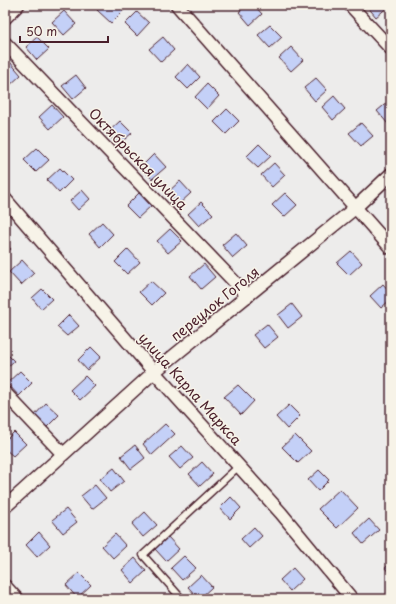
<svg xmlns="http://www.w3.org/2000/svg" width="396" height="604" font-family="'Playpen Sans',sans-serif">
<rect width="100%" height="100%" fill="#edeceb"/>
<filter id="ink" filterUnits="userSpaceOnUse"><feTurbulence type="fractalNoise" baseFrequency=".025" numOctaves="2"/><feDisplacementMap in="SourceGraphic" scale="8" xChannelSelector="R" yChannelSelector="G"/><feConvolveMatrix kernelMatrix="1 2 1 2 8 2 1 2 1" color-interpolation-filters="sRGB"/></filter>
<g filter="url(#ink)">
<g fill="#c4d0f7" stroke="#4a1f2b">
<polygon points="102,5 127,5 128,6 111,23 97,10"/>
<polygon points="247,5 254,5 262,14 250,25 239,12"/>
<polygon points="366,5 388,5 389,6 376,17"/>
<polygon points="64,11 76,24 64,35 52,22"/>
<polygon points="137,12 149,23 137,36 125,24"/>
<polygon points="270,25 282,37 270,48 258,35"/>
<polygon points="37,37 49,49 37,60 26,47"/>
<polygon points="163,37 174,50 161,62 149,49"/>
<polygon points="291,47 303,60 291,71 279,58"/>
<polygon points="10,62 21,75 9,86 5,81 5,66"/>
<polygon points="188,64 200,77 188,89 176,77"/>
<polygon points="76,75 86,88 73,99 62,86"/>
<polygon points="316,78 327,90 315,101 304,88"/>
<polygon points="207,84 219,96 207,109 195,97"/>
<polygon points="334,96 345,109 333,120 322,107"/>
<polygon points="389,101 391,103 391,122 388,124 377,111"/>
<polygon points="52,105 63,117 50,129 39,117"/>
<polygon points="227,109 239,121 226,134 214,122"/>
<polygon points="120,121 132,133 118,145 107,133"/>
<polygon points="361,123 373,136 361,146 349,133"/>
<polygon points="259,144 271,156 258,168 246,157"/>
<polygon points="37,148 49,160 36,172 24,160"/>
<polygon points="154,154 166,167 152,179 141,167"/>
<polygon points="274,163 285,175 272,187 261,175"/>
<polygon points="60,168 72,180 59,193 47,180"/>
<polygon points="180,181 191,193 178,205 167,193"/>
<polygon points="82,190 90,199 78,210 70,201"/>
<polygon points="139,193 151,206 138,218 126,206"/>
<polygon points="285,193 297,205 284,217 272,205"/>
<polygon points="201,202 213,214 199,226 188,214"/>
<polygon points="102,222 113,234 100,247 89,234"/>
<polygon points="170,229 182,241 168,253 157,241"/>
<polygon points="236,233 247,246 233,258 222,245"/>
<polygon points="5,243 11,249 5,255"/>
<polygon points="128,249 140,262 127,274 115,262"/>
<polygon points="351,251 362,263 349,275 337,263"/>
<polygon points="22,260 34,273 21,285 9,272"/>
<polygon points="204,264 215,277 201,289 190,276"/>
<polygon points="151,281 164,293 152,305 139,292"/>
<polygon points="383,284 391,293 391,299 381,308 370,296"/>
<polygon points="42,289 52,299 41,309 32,298"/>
<polygon points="292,304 302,317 288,328 278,315"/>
<polygon points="69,315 79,326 67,336 57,327"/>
<polygon points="267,324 278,337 264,348 253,335"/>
<polygon points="91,347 101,357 87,370 78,360"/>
<polygon points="5,352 14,361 5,369"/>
<polygon points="20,371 32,383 19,396 7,383"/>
<polygon points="85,376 95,386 80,400 70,390"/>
<polygon points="238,385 254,401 241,415 224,397"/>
<polygon points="46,403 59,415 46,428 34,416"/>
<polygon points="289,405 300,416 287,429 276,417"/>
<polygon points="165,424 175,434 152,455 143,444"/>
<polygon points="14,432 26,444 13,456 5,449 5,441"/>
<polygon points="295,435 311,451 298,463 282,447"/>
<polygon points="135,445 145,458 131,469 121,456"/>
<polygon points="182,446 193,458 180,469 169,457"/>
<polygon points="202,462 213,474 200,486 189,474"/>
<polygon points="114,468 124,481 110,492 100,479"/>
<polygon points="319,470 329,480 318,491 308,480"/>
<polygon points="95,485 106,498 92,509 81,496"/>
<polygon points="340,489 358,508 337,528 318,509"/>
<polygon points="231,497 241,508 230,519 220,508"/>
<polygon points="66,509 77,522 63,533 52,520"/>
<polygon points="145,512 157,525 143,537 132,524"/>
<polygon points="369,519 379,530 363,544 354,533"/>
<polygon points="254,527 262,536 249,548 241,539"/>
<polygon points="39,532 50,545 37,557 26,545"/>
<polygon points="115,534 126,546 113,558 102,546"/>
<polygon points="168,537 179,549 166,561 155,549"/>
<polygon points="184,556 196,568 182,580 171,568"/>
<polygon points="135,558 146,571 133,583 122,570"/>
<polygon points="391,563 391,575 385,568"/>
<polygon points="293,568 303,579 290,591 280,580"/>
<polygon points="79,573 91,585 77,598 66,585"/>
<polygon points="201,575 212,587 199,599 188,587"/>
</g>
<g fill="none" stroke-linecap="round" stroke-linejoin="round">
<defs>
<polyline id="service" points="182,599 143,555 239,466"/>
<g id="minor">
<polyline points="177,5 391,248"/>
<polyline points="350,5 391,49"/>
<polyline points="5,18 18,5"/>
<polyline points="5,43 248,296"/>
<polyline points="5,199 154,372 281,513 352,599"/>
<polyline points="5,393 63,454"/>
<polyline points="5,507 154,372 355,208 391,174"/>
<polyline points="5,586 17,599"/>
</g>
</defs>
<use href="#service" stroke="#4a1f2b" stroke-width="9"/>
<use href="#minor" stroke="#4a1f2b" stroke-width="15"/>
<use href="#service" stroke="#f7f3e8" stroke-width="6"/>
<use href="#minor" stroke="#f7f3e8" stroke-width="12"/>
</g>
</g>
<g text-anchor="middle" stroke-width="3" stroke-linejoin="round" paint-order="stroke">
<g font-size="14" fill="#4a1f2b" stroke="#f7f3e8">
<text transform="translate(138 159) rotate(46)" y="5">Октябрьская улица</text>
<text transform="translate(215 304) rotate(-39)" y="5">переулок Гоголя</text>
<text transform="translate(190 389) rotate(48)" y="5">улица Карла Маркса</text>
</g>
</g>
<rect width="396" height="604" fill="none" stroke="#f7f3e8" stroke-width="20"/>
<rect x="10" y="10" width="376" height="584" fill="none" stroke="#4a1f2b" stroke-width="1.5" filter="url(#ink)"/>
<path d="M20 36v6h88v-6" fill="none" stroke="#4a1f2b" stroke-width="2"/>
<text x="26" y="36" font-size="12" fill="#4a1f2b" stroke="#f7f3e8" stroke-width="3" paint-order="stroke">50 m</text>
</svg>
